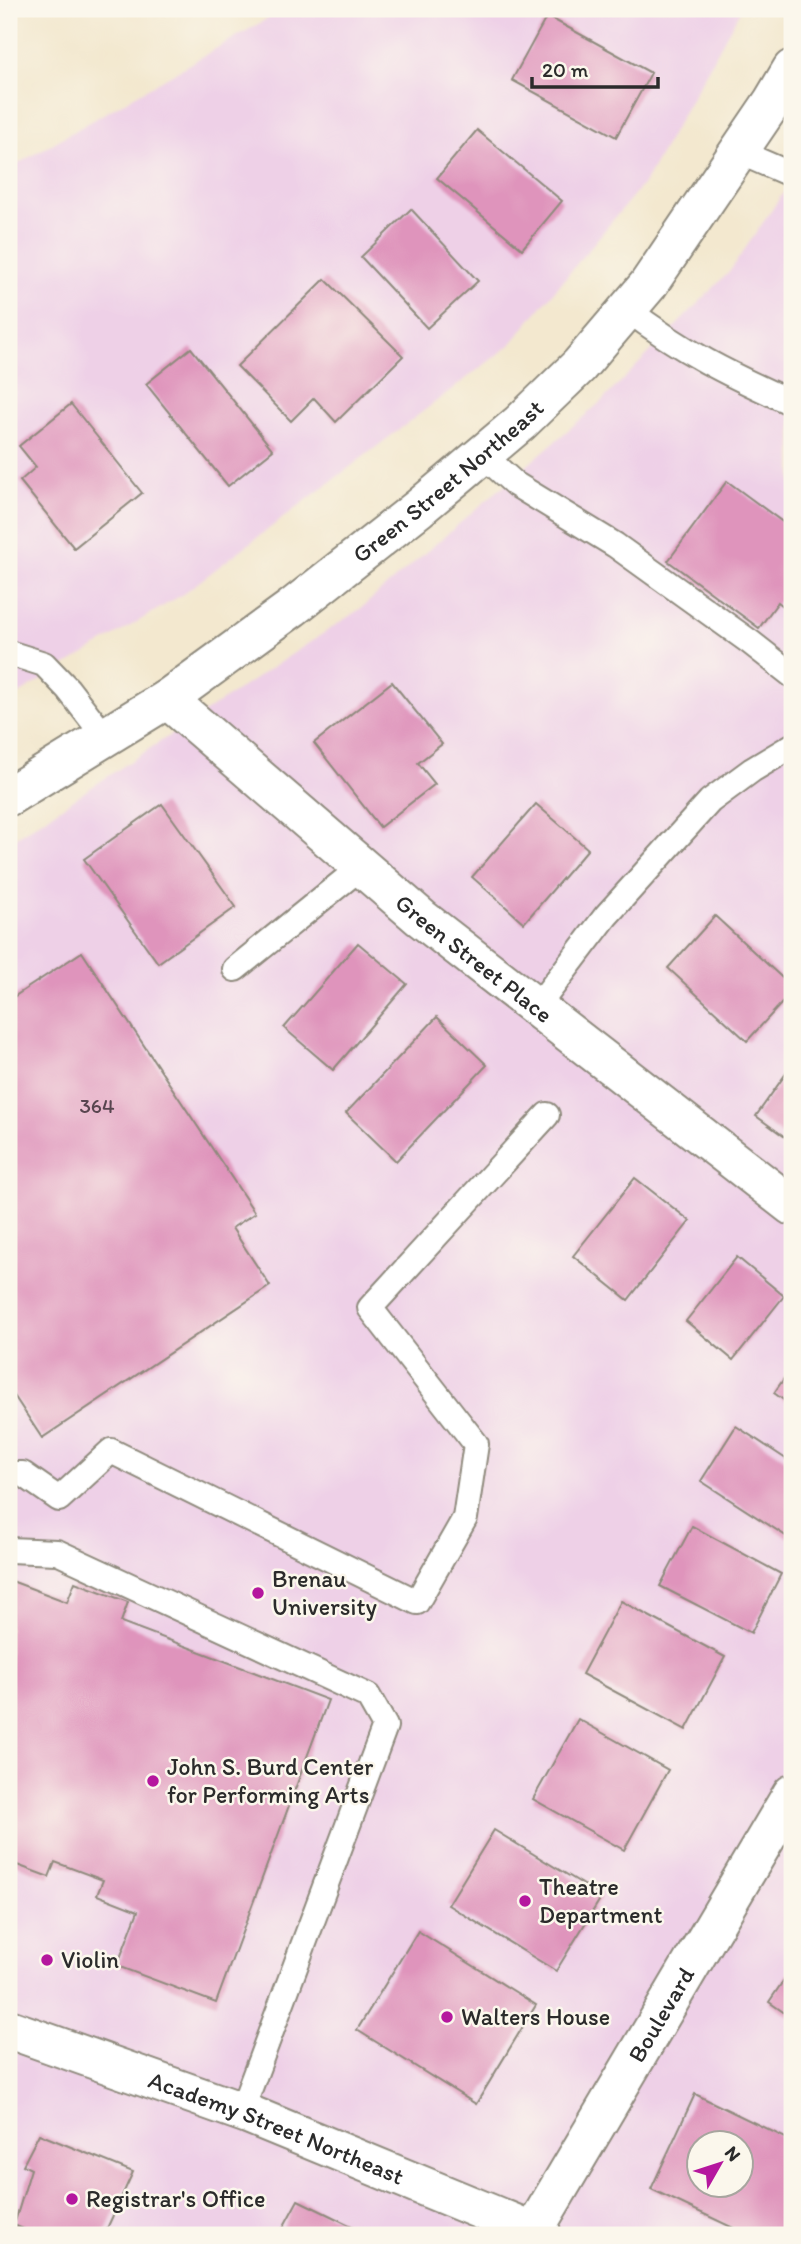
<svg xmlns="http://www.w3.org/2000/svg" width="801" height="2244" font-family="Itim,sans-serif">
<rect width="100%" height="100%" fill="#fbf7ec"/>
<filter id="ink" filterUnits="userSpaceOnUse"><feTurbulence type="fractalNoise" baseFrequency=".0143" numOctaves="2"/><feDisplacementMap in="SourceGraphic" scale="14" xChannelSelector="R" yChannelSelector="G"/><feConvolveMatrix kernelMatrix="1 2 1 2 8 2 1 2 1" color-interpolation-filters="sRGB"/></filter>
<filter id="wash" filterUnits="userSpaceOnUse"><feTurbulence type="fractalNoise" baseFrequency=".00686" numOctaves="4" result="noise"/><feDisplacementMap in="SourceGraphic" scale="28" xChannelSelector="R" yChannelSelector="G"/><feGaussianBlur stdDeviation="1.57" result="paint"/><feColorMatrix in="noise" values="0 0 0 0 0 0 0 0 0 0 0 0 0 0 0 0 0 1.4 0 .05"/><feComposite in="paint" operator="in"/></filter>
<g filter="url(#wash)">
<rect width="100%" height="100%" fill="#f3e8cf"/>
<g fill="#eed0e7" fill-rule="evenodd">
<polygon points="284,9 741,9 646,180 509,346 183,594 9,700 9,169"/>
<path d="M792,180V2235H9V842L360,609L602,401L730,271ZM700,2142H742V2184H700Z"/>
</g>
<g id="blocks">
<g fill="#df94bc" fill-rule="evenodd">
<polygon points="547,16 651,73 616,137 512,80"/>
<polygon points="477,130 562,201 522,249 437,178"/>
<polygon points="411,209 478,281 427,328 361,257"/>
<polygon points="325,279 403,356 336,422 314,398 291,421 237,366"/>
<polygon points="191,348 273,450 228,486 146,384"/>
<polygon points="71,404 142,493 74,548 20,481 36,467 19,446"/>
<polygon points="727,481 792,529 792,613 778,602 759,628 668,561"/>
<polygon points="392,682 442,744 418,763 435,784 380,827 314,743"/>
<polygon points="162,804 236,907 158,963 84,859"/>
<polygon points="536,804 588,849 524,923 472,877"/>
<polygon points="715,916 792,987 792,992 747,1041 668,968"/>
<polygon points="358,943 407,984 333,1070 284,1028"/>
<polygon points="82,952 255,1213 232,1228 270,1286 42,1438 9,1388 9,1000"/>
<polygon points="437,1017 487,1065 396,1161 346,1113"/>
<polygon points="792,1065 792,1142 756,1116"/>
<polygon points="635,1178 690,1221 628,1300 573,1256"/>
<polygon points="737,1257 784,1296 733,1360 686,1321"/>
<polygon points="792,1367 792,1406 774,1393"/>
<polygon points="736,1426 792,1463 792,1532 789,1538 701,1481"/>
<polygon points="692,1526 781,1574 751,1633 660,1586"/>
<polygon points="9,1580 67,1602 75,1582 128,1602 121,1622 328,1700 216,2003 117,1966 138,1911 97,1895 103,1880 55,1862 49,1877 9,1862"/>
<polygon points="621,1601 725,1657 686,1730 582,1674"/>
<polygon points="578,1719 668,1770 624,1850 533,1799"/>
<polygon points="494,1830 602,1896 556,1971 448,1905"/>
<polygon points="418,1931 536,2005 476,2104 357,2030"/>
<polygon points="792,1968 792,2018 769,2002"/>
<path d="M695,2094L792,2141L791,2235H748L651,2189ZM700,2142H742V2184H700Z"/>
<polygon points="39,2134 133,2172 104,2235 37,2235 14,2225 31,2169 23,2165"/>
<polygon points="298,2200 370,2235 279,2235"/>
</g>
</g>
</g>
<g filter="url(#ink)">
<use href="#blocks" fill-opacity="0" stroke="#8f8a7d" stroke-width="2"/>
<g fill="none" stroke-linecap="round" stroke-linejoin="round">
<defs>
<g id="service">
<polyline points="739,152 792,175"/>
<path d="M627,309C681,351 730,375 792,403"/>
<polyline points="483,455 515,484 615,545 750,642 792,675"/>
<polyline points="9,653 44,664 68,689 105,737"/>
<polyline points="235,969 361,867"/>
<polyline points="536,1008 606,916 710,801 752,770 792,746"/>
<polyline points="9,1474 23,1474 59,1499 111,1451 417,1602 465,1518 476,1444 370,1308 547,1115"/>
<polyline points="9,1550 57,1552 368,1696 385,1726 241,2112"/>
</g>
<g id="minor">
<path id="s1" d="M167,699L421,918L792,1206"/>
<path id="s2" d="M9,2029L248,2114L542,2235"/>
<path id="s3" d="M531,2235L792,1794"/>
</g>
<g id="trunk">
<path id="s4" d="M9,796L167,699L292,608L419,508L520,423L579,366L648,285L773,101L792,69"/>
</g>
</defs>
<use href="#service" stroke="#8f8a7d" stroke-width="28"/>
<use href="#minor" stroke="#8f8a7d" stroke-width="42"/>
<use href="#trunk" stroke="#8f8a7d" stroke-width="42"/>
<use href="#service" stroke="#fff" stroke-width="24"/>
<use href="#minor" stroke="#fff" stroke-width="38"/>
<use href="#trunk" stroke="#fff" stroke-width="38"/>
</g>
</g>
<g fill="#b5179e" stroke="#fbf7ec" stroke-width="2.5">
<circle cx="258" cy="1593" r="7"/>
<circle cx="153" cy="1781" r="7"/>
<circle cx="525" cy="1901" r="7"/>
<circle cx="47" cy="1960" r="7"/>
<circle cx="447" cy="2017" r="7"/>
<circle cx="72" cy="2199" r="7"/>
</g>
<g text-anchor="middle" stroke-width="5" stroke-linejoin="round" paint-order="stroke">
<g font-size="21" fill="#58454f">
<text x="97" y="1113">364</text>
</g>
<g font-size="24" fill="#2b2b2b" stroke="#fbf7ec">
<text dy="8" stroke="none"><textPath href="#s4" startOffset="541">Green Street Northeast</textPath></text>
<text dy="8" stroke="none"><textPath href="#s1" startOffset="402">Green Street Place</textPath></text>
<text dy="8" stroke="none"><textPath href="#s3" startOffset="256">Boulevard</textPath></text>
<text dy="8" stroke="none"><textPath href="#s2" startOffset="285">Academy Street Northeast</textPath></text>
</g>
<g font-size="24" fill="#2b2b2b" stroke="#fbf7ec" text-anchor="start">
<text x="272" y="1587">Brenau<tspan x="272" dy="28">University</tspan></text>
<text x="167" y="1775">John S. Burd Center<tspan x="167" dy="28">for Performing Arts</tspan></text>
<text x="539" y="1895">Theatre<tspan x="539" dy="28">Department</tspan></text>
<text x="61" y="1968">Violin</text>
<text x="461" y="2025">Walters House</text>
<text x="86" y="2207">Registrar's Office</text>
</g>
</g>
<rect width="801" height="2244" fill="none" stroke="#fbf7ec" stroke-width="35"/>
<g transform="translate(720 2164) rotate(51)"><circle r="33" fill="#fbf7ec" stroke="#a8a59f" stroke-width="2"/>
<path d="M0-5L12 26L0 18L-12 26Z" fill="#b5179e"/>
<text y="-10" font-size="19" font-weight="bold" text-anchor="middle" fill="#2b2b2b">N</text>
</g>
<path d="M532 77v10h126v-10" fill="none" stroke="#2b2b2b" stroke-width="3.5"/>
<text x="542" y="77" font-size="21" fill="#2b2b2b" stroke="#fbf7ec" stroke-width="5" paint-order="stroke">20 m</text>
</svg>
